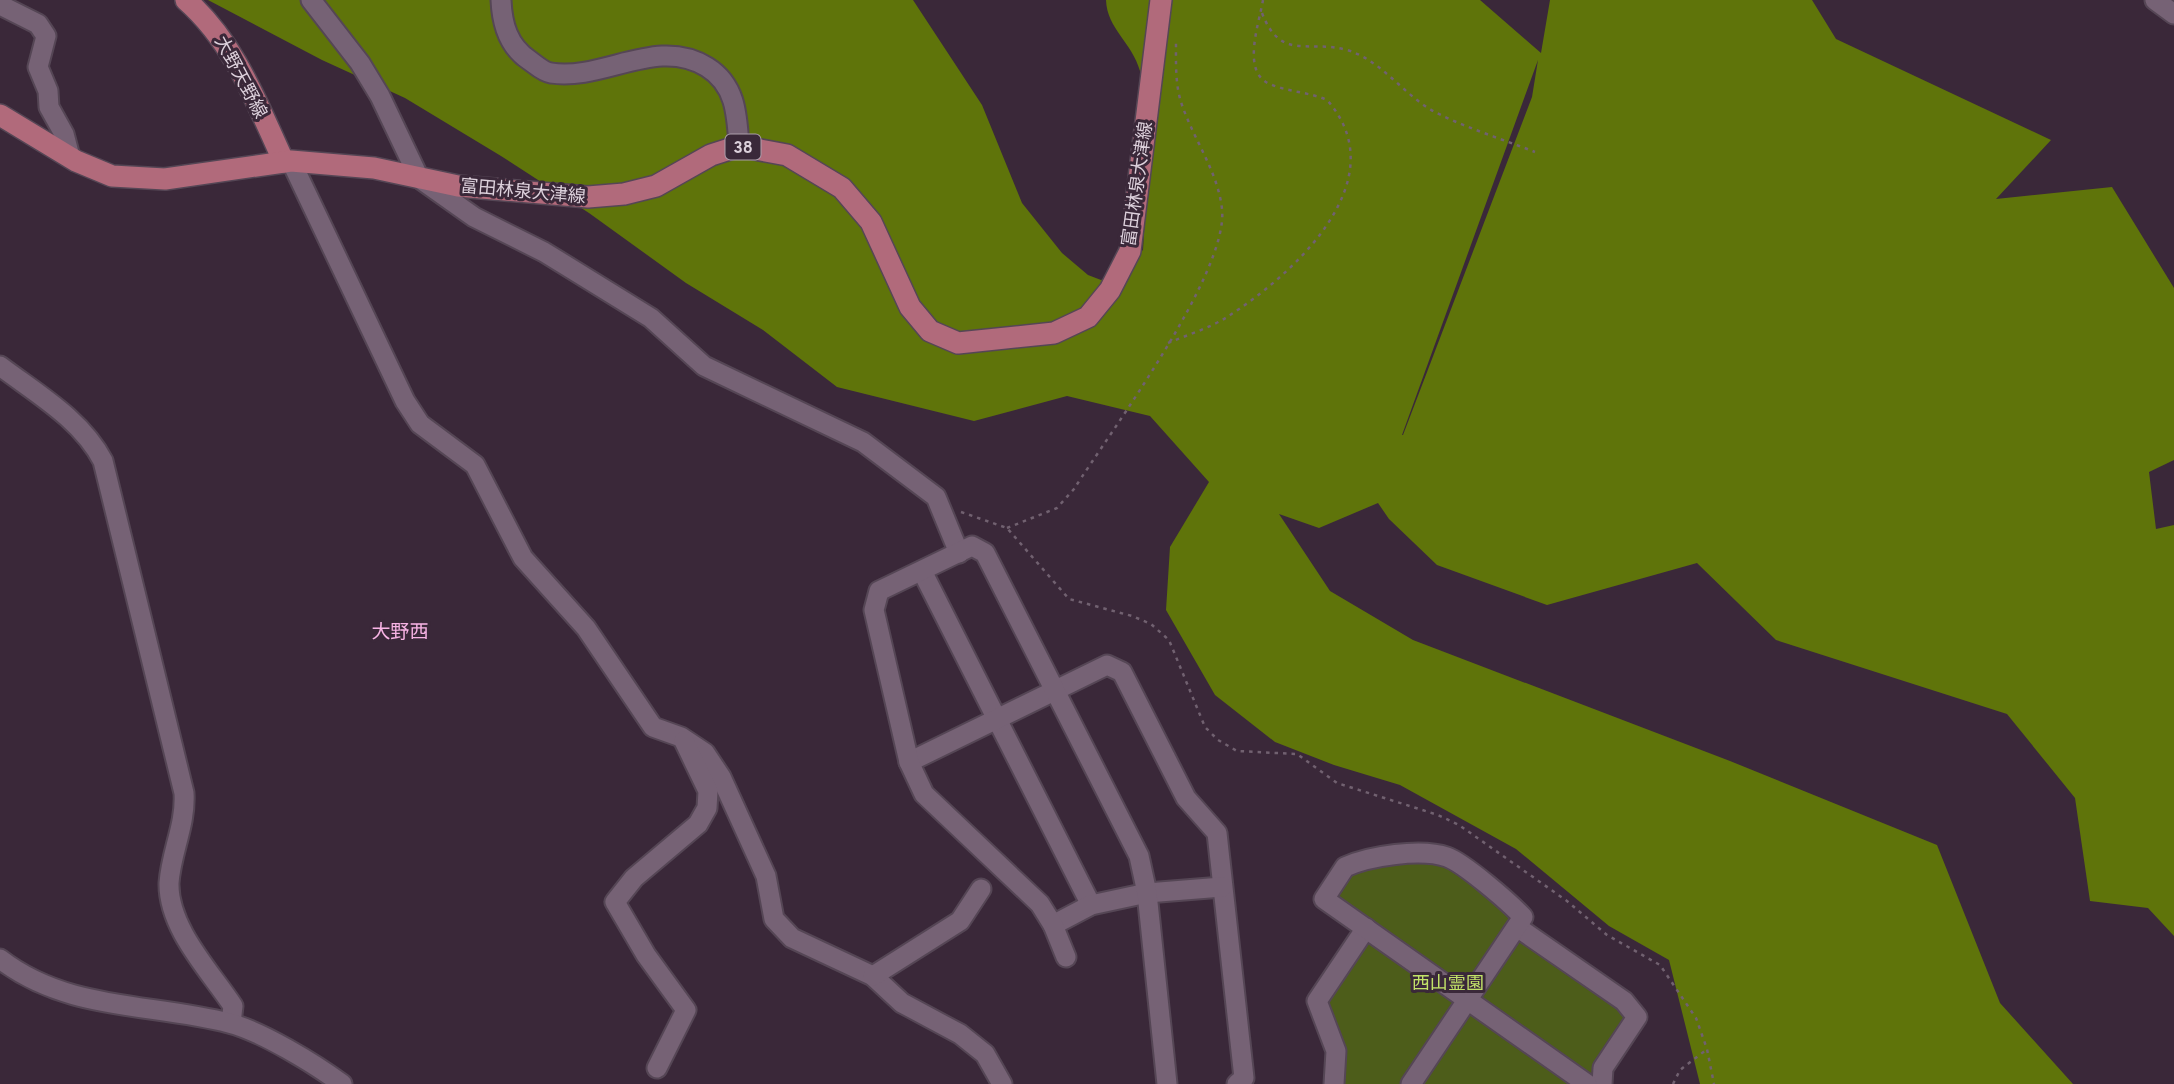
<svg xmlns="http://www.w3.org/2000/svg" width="2174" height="1084" font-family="Overpass,'Noto Sans JP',sans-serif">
<rect width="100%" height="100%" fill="#3a2839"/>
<polygon fill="#4d5d1a" points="1448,851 1524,909 1531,923 1633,997 1598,1084 1333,1084 1332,1052 1311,1002 1362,930 1319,899 1347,862"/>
<path fill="#5f740a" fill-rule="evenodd" d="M208,0H913L982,105L1022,203L1062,253L1088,275L1101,280L1118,272L1143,250C1146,204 1148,160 1145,114C1144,100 1144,85 1140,71C1132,42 1107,29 1106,0H1480L1541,53L1550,0H1812L1836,39L2051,140L1996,199L2112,187L2174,288V460L2149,472L2156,529L2174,525V936L2148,908L2090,901L2075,798L2007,714L1776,640L1697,563L1547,605L1437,565L1389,519L1378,503L1319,528L1279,514L1330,591L1413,640L1730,761L1937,845L2000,1003L2073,1084H1700L1669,960L1609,926L1516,849L1400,785L1334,765L1275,742L1215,695L1166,610L1170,547L1209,482L1150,416L1067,396L974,421L837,387L763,330L686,283L589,213L501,156L405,98L322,60ZM1538,60L1532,97L1403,435H1402Z"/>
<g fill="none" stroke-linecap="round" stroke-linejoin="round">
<defs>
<g id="minor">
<polyline points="311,0 360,63 380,96 419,178 474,217 544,252 651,318 704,366 863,442 936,497 959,553"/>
<path d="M501,0C502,24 508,46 529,60C535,64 543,72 551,73C604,81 657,36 707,67C736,85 737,115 739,146"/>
<polyline points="2155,0 2174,14"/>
<polyline points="0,5 38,24 46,36 38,67 48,91 49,107 64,134 70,157"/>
<polyline points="291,161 405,401 420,424 475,465 523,558 586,628 653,727 681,737 705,753 721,777 766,876 774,919 792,938 873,976 902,1003 960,1034 985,1054 1002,1084"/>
<path d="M0,366C37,394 81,419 103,461L184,793C186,825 171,852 169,883C168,928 210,971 233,1006L231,1023"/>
<polyline points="922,571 1091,905"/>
<polyline points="909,762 1107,665 1122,672 1186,798 1217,833 1244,1078 1237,1084"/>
<polyline points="1053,925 1091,905 1147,893 1222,887"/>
<polyline points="1517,927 1624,1001 1637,1017 1603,1068 1602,1084"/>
<polyline points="1066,957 1053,925 1040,904 924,794 909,762 874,610 879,591 972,546 985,553 1139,856 1147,893 1167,1084"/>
<path d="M0,959C67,1011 151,1003 229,1023C261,1031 315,1064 342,1084"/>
<polyline points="873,976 960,921 981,889"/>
<polyline points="657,1068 686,1010 646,955 615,902 634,878 698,824 707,808 708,791 684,741"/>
<polyline points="1334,1084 1336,1051 1317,1001 1366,928"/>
<path d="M1411,1084L1523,917C1510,903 1464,863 1447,857C1421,848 1369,856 1345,867L1324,899L1587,1084"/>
</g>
<g id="major">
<path d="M186,0C235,43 257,104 284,162"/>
<polyline points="0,115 76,161 112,176 165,179 291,161 374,168 458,186 588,197 624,194 656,186 711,155 739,146 787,155 842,188 871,222 910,307 930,331 958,343 1054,333 1088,317 1110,290 1130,251 1161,0"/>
</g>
</defs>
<use href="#minor" stroke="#554655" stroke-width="23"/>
<use href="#major" stroke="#554655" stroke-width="24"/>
<g stroke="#716170" stroke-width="2.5" stroke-dasharray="3.5 5" stroke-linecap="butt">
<path d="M1262,13C1281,62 1308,39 1347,50C1383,61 1403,95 1435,112C1466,128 1502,139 1535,152"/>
<path d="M1168,343C1187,335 1210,328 1227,317C1293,275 1398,180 1327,100C1309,92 1288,92 1270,84C1241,73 1259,24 1263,0"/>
<polyline points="961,512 1007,528 1069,599 1132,616 1151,624 1169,640 1205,727 1218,740 1237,751 1297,754 1337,783 1438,815 1459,825 1567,901 1607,935 1660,965 1696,1018 1707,1049 1714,1084"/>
<path d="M1007,528L1057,508L1074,489C1111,431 1229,272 1222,209C1218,172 1194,140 1182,105C1175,86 1176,62 1176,42"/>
<polyline points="1673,1084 1680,1070 1706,1050"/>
</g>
<use href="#minor" stroke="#766275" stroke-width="19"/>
<use href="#major" stroke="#b16a7b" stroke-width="21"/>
</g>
<g text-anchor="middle" stroke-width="6" stroke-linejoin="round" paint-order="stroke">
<rect fill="#3a2839" stroke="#ac9eab" stroke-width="2" x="725.5" y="134.5" width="35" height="25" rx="5"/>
<g font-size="16" font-weight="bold" fill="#ddd1dc">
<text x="743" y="153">38</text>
</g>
<g font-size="18" fill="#ddd1dc" stroke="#3a2839">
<text transform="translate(241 77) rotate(62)" y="6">大野天野線</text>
<text transform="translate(1137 184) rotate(-82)" y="6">富田林泉大津線</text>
<text transform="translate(523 191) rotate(5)" y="6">富田林泉大津線</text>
</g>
<g font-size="18" fill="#c2e268" stroke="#3a2839">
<text x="1448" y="989">西山霊園</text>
</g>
<g font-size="19" fill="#f8b4e5" stroke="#3a2839">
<text x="400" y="638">大野西</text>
</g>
</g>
</svg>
